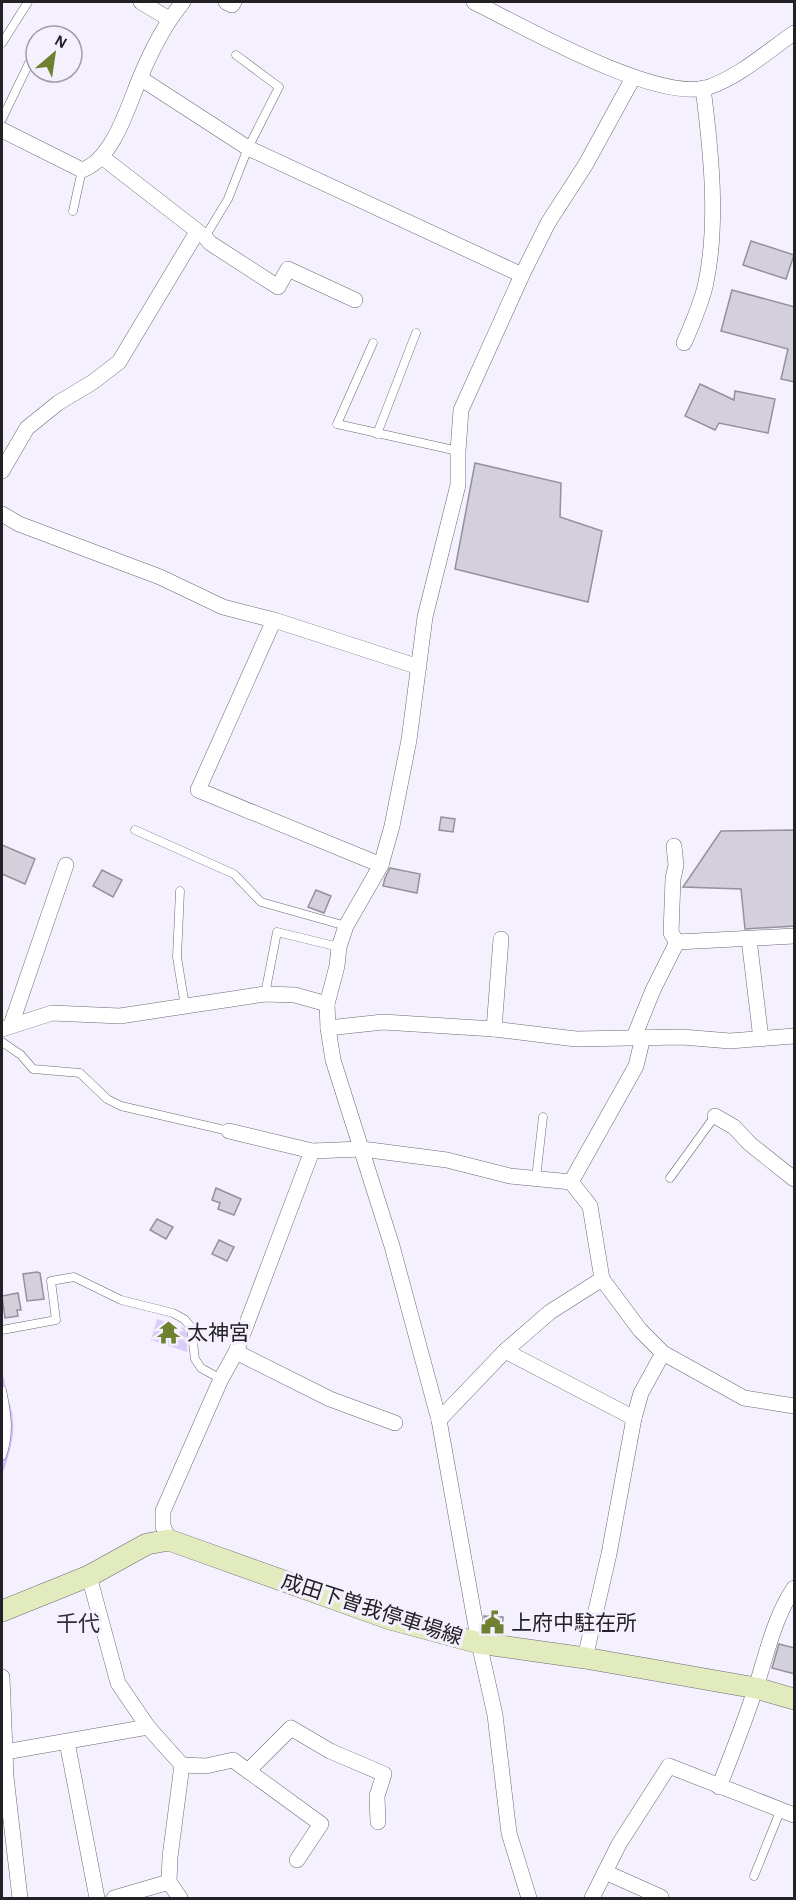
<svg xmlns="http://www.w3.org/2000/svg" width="796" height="1900" font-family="'Alegreya Sans','Noto Sans JP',sans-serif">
<rect width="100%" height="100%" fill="#f5f0fd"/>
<polygon fill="#dcccf8" points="157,1319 169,1323 167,1334 178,1337 182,1326 187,1333 187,1352 151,1340"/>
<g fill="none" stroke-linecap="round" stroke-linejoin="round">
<g stroke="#d7bfff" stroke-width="4.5">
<polyline points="2,1379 4,1391"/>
<path d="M2,1469C9,1447 15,1428 8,1405"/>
</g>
</g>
<g fill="#d3cfdb" stroke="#94909c" stroke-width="1.5">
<polygon points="751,241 794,255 786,279 743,265"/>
<polygon points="732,290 795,307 795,382 781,379 788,349 721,331"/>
<polygon points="700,384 734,400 735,391 775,399 768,433 719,423 715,430 685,416"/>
<polygon points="475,463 561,483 560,517 602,531 588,602 455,569"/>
<polygon points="441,817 455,819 453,832 439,830"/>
<polygon points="795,830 795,926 745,929 741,889 683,887 721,831"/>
<polygon points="2,845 35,859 25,884 2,874"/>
<polygon points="390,868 420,874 417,893 383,886 385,878"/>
<polygon points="102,870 122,880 113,897 93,886"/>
<polygon points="316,890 331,896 324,913 308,907"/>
<polygon points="216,1188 241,1199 234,1215 218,1209 220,1203 212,1200"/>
<polygon points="157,1219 173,1227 166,1239 150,1230"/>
<polygon points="219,1240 234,1247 227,1261 212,1254"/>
<polygon points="37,1272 40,1273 44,1299 27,1301 23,1274"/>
<polygon points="18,1293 21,1310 17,1310 18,1316 5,1318 2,1296"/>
<polygon points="484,1616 503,1617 502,1632 487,1630"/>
<polygon points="779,1644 795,1648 795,1674 772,1668"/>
</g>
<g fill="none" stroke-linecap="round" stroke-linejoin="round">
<defs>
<g id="lane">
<polyline points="2,43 28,2"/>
<polyline points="2,119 29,63"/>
<polyline points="73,211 82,170"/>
<polyline points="205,237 228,199 248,148 279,87 236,55"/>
<polyline points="373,343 337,424 458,451"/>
<polyline points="377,434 416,333"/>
<polyline points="135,830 234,874 261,902 346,926"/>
<polyline points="180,891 177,957 185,1006"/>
<polyline points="265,994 277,932 339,947"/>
<polyline points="2,1042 21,1055 33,1069 80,1073 107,1099 121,1106 229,1131"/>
<polyline points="536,1178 543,1117"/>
<polyline points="670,1178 715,1116"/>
<polyline points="2,1330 56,1320 51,1281 74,1277 121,1300 173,1313 184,1319 191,1327 195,1359 201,1368 221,1379"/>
<path d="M2,1390C7,1414 10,1433 2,1456"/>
<polyline points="754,1876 781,1809"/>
</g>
<g id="street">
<polyline points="141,2 169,19"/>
<polyline points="226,2 232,5 234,2"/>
<path d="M474,2C522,26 659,104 709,87C740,76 768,51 794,33"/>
<polyline points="140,78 248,148 522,275"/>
<path d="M2,130L82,170C113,160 128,106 140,78C151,51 165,24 183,2"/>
<polyline points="102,157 205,237 210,243 278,287 288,269 355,300"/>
<path d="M684,343C692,325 700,306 705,287C719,225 711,150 703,88"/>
<polyline points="2,471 27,428 58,403 93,382 119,362 197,232"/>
<polyline points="2,514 19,524 160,577 223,607 274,620 419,667"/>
<polyline points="274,620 198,790 381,865"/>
<polyline points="674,846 676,865 673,879 671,933 677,942 794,936"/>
<polyline points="749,939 761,1039"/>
<polyline points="11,1025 66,865"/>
<polyline points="328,1028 383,1022 494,1029 576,1039 682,1037 730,1041 794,1036"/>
<polyline points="2,1029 52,1013 120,1016 265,994 295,995 327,1004"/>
<polyline points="494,1029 501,939"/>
<polyline points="634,1037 653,990 677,942"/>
<polyline points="643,1037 636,1066 571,1182 590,1206 602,1279 640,1330 663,1353 744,1398 794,1406"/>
<polyline points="715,1116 734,1127 750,1144 794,1179"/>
<polyline points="229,1131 312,1151 362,1149 447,1160 510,1176 571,1182"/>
<polyline points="505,1351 634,1418"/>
<polyline points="236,1352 330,1399 395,1423"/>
<polyline points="439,1420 505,1351 550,1312 602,1279"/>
<polyline points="169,1540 163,1526 163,1511 221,1379 236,1352 312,1151"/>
<polyline points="89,1576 118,1683 148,1727 182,1765 170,1857 169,1882 180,1898"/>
<polyline points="585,1658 609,1554 634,1418 641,1393 663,1353"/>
<polyline points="2,1677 6,1777 20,1898"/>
<polyline points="67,1742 97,1898"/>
<polyline points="5,1752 148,1727"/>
<polyline points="182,1765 206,1766 233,1760 321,1824 297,1860"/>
<polyline points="248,1771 291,1728 330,1751 384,1774 377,1796 378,1822"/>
<path d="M719,1787C732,1754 745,1721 756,1687C767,1653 774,1618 794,1588"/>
<polyline points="605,1872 661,1897"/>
<polyline points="114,1898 169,1882"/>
<polyline points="529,1898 509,1833 495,1715 479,1643 439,1420 392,1246 333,1060 328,1028 327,1004 337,966 339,947 346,926 381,865 392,826 409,740 425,617 458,485 458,451 461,410 522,275 548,223 586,164 633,78"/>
<polyline points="592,1898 619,1844 669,1766 794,1815"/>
</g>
<polyline id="secondary" points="2,1611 89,1576 147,1544 169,1540 390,1619 479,1643 585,1658 756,1688 794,1699"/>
</defs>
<use href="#lane" stroke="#6c6873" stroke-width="9"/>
<use href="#street" stroke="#6c6873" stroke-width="16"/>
<use href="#secondary" stroke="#6c6873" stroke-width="22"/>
<use href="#lane" stroke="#fff" stroke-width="8"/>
<use href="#street" stroke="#fff" stroke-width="15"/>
<use href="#secondary" stroke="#e2ebbe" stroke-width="21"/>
</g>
<defs>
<symbol id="temple-bare" viewBox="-9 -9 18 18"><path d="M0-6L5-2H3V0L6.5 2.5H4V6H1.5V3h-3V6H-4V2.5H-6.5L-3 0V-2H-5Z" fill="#6f8130" stroke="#f5f0fd" stroke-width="2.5" paint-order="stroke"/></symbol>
<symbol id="civic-bare" viewBox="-9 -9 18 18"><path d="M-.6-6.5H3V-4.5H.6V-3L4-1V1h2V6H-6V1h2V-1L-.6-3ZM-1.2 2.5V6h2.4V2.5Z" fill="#6f8130" stroke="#f5f0fd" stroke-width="2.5" paint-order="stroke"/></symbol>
</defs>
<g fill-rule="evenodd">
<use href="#temple-bare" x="152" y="1316" width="33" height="33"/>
<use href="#civic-bare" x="476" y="1606" width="33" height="33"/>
</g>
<g text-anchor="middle" stroke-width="6" stroke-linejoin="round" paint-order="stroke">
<g font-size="21" fill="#232126" stroke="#f5f0fd" text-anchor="start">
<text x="187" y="1340">太神宮</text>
<text x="511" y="1630">上府中駐在所</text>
</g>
<g font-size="21" fill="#232126" stroke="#f5f0fd">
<text transform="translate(372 1609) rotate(18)" y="7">成田下曽我停車場線</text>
</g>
<g font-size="22" fill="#312d37" stroke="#f5f0fd">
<text x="78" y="1631">千代</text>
</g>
</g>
<rect width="796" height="1900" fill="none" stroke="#232126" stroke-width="6"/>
<g transform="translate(54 54) rotate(29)"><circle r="28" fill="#f5f0fd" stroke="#a19da7" stroke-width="1.5"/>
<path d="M0-4.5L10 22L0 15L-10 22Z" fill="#6f8130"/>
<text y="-9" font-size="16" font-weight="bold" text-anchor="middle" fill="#232126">N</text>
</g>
</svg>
